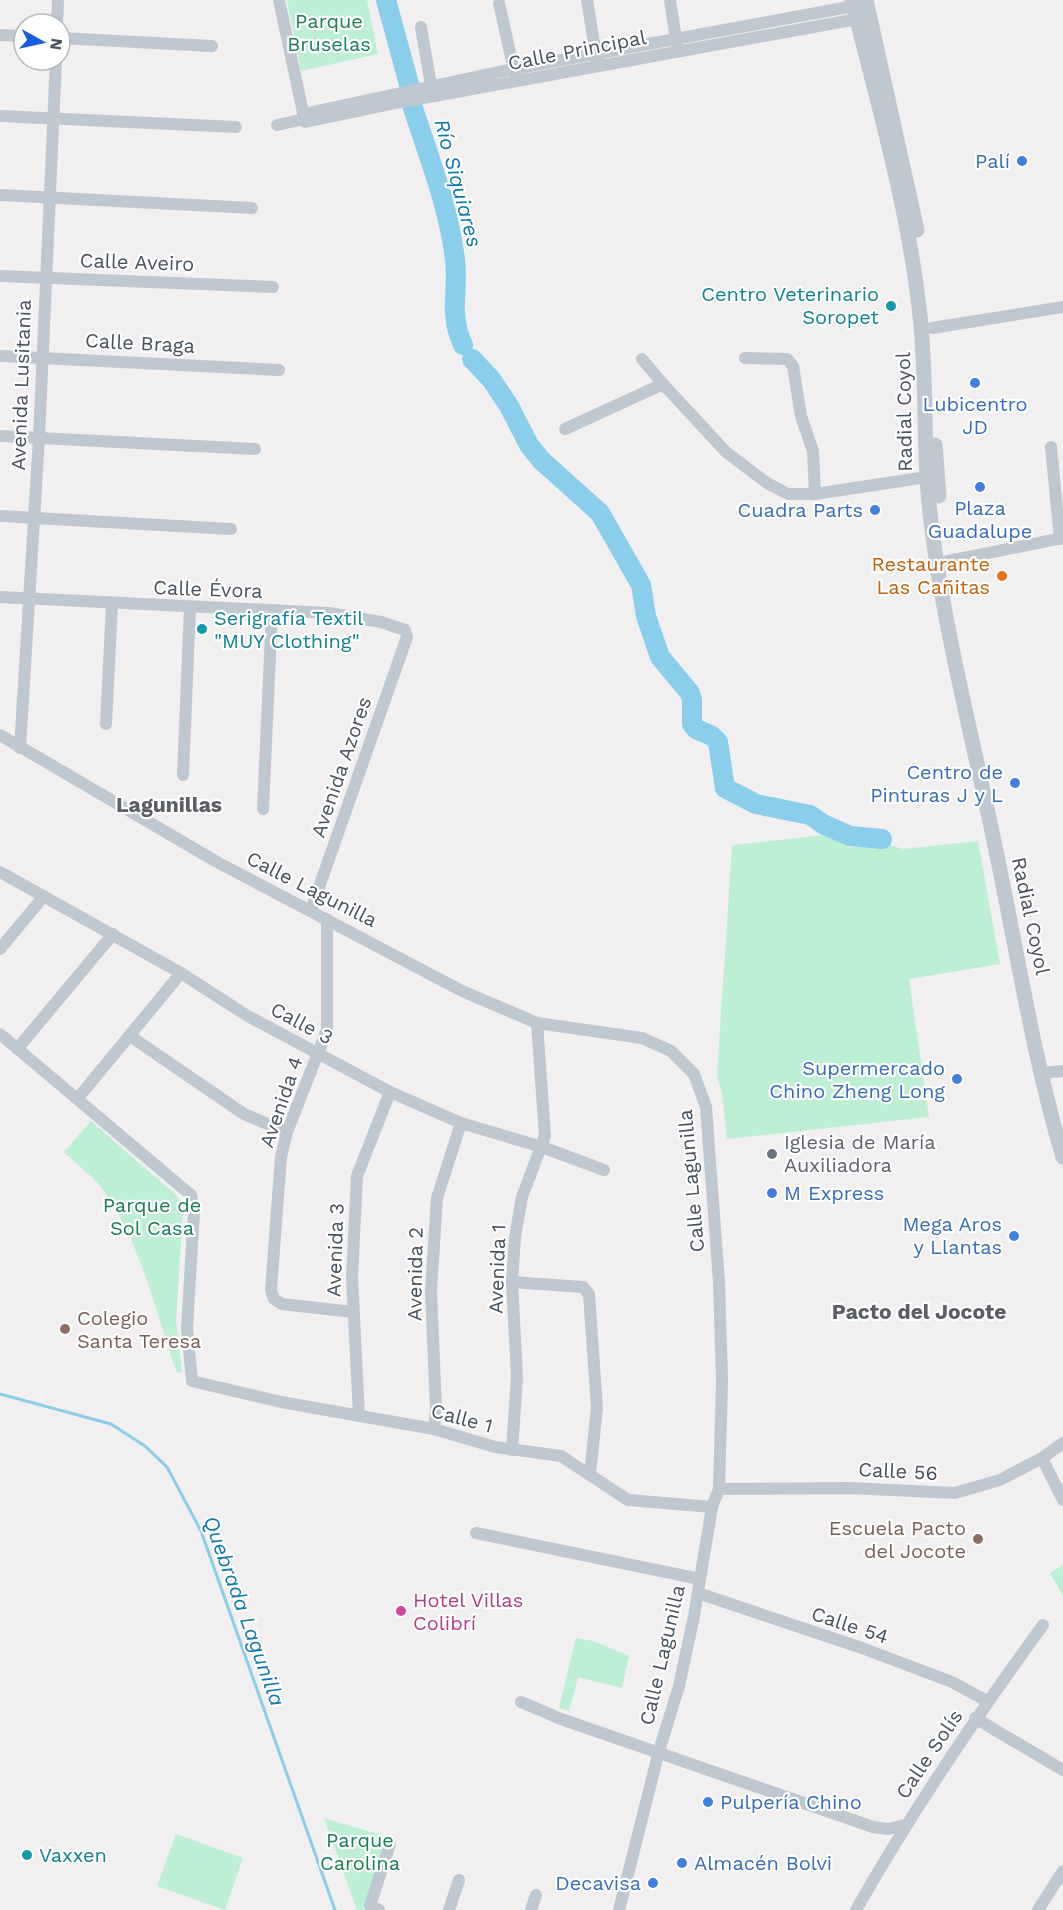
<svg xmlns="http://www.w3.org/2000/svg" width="1063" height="1910" font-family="'Work Sans',sans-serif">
<rect width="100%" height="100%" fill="#f1efef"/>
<g fill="#bdefd5">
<polygon points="287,0 367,0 378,54 301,71"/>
<polygon points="833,834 849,847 886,844 903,849 978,841 1000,964 909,979 929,1117 727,1139 722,1093 717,1076 732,845"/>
<path d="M91,1121L177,1196L183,1208L176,1321L182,1372L177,1373C157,1316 140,1241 104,1191C94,1177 77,1165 64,1152Z"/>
<polygon points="1063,1565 1063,1596 1050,1573"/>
<polygon points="576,1638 593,1641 629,1656 622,1688 578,1677 569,1711 559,1708"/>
<polygon points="324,1818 388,1837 363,1910 357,1910"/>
<polygon points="176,1834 243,1858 225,1910 157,1886"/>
</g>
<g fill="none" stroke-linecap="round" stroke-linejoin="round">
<polyline stroke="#8aceec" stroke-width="3" points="0,1394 111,1424 145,1446 167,1467 201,1531 335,1910"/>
<g stroke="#8aceec" stroke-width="20">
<polyline points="386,0 409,84"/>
<path d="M412,105C428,155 449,207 455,260C459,292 448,312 463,345"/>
<polyline points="472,359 491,379 509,406 529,445 541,460 600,513 641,585 646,616 660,657 690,693 692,700 692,724 696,729 712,736 718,742 725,788 756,804 810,815 823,824 850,836 882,839"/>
</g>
<g stroke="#bfc7d1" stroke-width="12">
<polyline points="279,0 305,122 396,103 857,19"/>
<polyline points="587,0 597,61"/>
<polyline points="670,0 677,46"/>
<polyline points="499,3 515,75"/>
<polyline points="57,24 58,0"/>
<polyline points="421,27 432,91"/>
<polyline points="0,35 24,36"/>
<polyline points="60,38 212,46"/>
<polyline points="303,114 513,69 854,6"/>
<polyline points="0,116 236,127"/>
<polyline points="277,125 304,119"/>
<polyline points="0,195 252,208"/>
<polyline points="0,276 273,287"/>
<polyline points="932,328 1063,307"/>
<polyline points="0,356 279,370"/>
<polyline points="745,358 787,359 793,366 801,416 813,451 815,494"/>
<polyline points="663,384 726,452 767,483 788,494 815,494 927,477"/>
<polyline points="565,429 663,384 642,359"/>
<polyline points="0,436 255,449"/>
<polyline points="1051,447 1060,539"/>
<polyline points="0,516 231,529"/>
<polyline points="948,561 1063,538"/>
<polyline points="0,597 329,613 381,622 405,630 407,637 311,910"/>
<polyline points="106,724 112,604"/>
<polyline points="0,735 217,862 462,991 537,1023 642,1038 671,1051 694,1074 706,1107 719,1282 722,1380 719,1489 712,1507 694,1616 679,1686 659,1751 619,1910"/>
<polyline points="20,748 39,438 56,60"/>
<polyline points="183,775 190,607"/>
<polyline points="263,809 272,611"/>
<polyline points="0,872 181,973 246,1015 390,1092 461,1123 542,1147 604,1170"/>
<polyline points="327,919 327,1030 287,1132 281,1157 271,1290 274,1299 282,1304 353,1312"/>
<polyline points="0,949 44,896"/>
<polyline points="0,1034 191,1195 194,1212 187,1328 192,1381 281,1402 434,1429 495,1447 561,1456 628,1500 712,1507"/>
<polyline points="130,1036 244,1114 287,1132"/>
<polyline points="18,1048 113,934"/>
<polyline points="1042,1073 1063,1071"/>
<polyline points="78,1098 181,973"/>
<polyline points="512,1282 583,1287 589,1294 597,1408 590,1474"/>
<polyline points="359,1416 352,1278 357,1176 390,1092"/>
<polyline points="434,1429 436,1409 431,1291 437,1198 461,1123"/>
<polyline points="512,1450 517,1377 512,1282 515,1237 522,1197 545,1136 537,1023"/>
<polyline points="1042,1458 1063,1500"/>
<polyline points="719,1489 849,1488 955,1493 1000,1480 1042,1458 1063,1443"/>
<polyline points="476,1533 700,1579"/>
<polyline points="698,1593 862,1648 952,1682 987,1701"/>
<polyline points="521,1702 561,1719 873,1827 888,1829 905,1825"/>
<polyline points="975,1718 1063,1770"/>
<polyline points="379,1910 370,1906 390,1844"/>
<polyline points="449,1910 459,1880"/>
<polyline points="531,1910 536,1895"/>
<path d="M856,1910C912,1811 976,1717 1043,1625"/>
<polyline points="1038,1910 1063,1871"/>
</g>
<g stroke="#bfc7d1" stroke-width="15">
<path d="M852,0C877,101 907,203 919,307C928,375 922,445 930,513C942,619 969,723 991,827C1015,937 1031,1050 1063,1157"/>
<polyline points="866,0 917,230"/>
<polyline points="935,445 939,496"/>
</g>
</g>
<g fill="#3f7fe0" stroke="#fff" stroke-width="2">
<circle cx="1022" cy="161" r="6"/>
<circle cx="975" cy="383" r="6"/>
<circle cx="980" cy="487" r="6"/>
<circle cx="875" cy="510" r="6"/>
<circle cx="1015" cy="783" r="6"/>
<circle cx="957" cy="1079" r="6"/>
<circle cx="772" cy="1193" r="6"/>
<circle cx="1014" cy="1236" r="6"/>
<circle cx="708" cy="1802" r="6"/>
<circle cx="682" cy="1863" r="6"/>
<circle cx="653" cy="1883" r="6"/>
</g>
<g fill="#0f9aa8" stroke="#fff" stroke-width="2">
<circle cx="891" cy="306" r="6"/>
<circle cx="202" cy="629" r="6"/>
<circle cx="27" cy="1855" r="6"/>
</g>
<circle fill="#e8710a" stroke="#fff" stroke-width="2" cx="1002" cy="576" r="6"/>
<circle fill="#6b7280" stroke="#fff" stroke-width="2" cx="772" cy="1154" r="6"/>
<g fill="#8d6e63" stroke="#fff" stroke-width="2">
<circle cx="65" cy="1329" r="6"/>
<circle cx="978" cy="1539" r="6"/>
</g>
<circle fill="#d1479c" stroke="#fff" stroke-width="2" cx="401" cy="1611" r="6"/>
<g text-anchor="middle" stroke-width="4.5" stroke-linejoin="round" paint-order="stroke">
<g font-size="20" fill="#177e55" stroke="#fff">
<text x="329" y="28">Parque<tspan x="329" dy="23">Bruselas</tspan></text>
<text x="152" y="1212">Parque de<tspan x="152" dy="23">Sol Casa</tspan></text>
<text x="360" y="1847">Parque<tspan x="360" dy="23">Carolina</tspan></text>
</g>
<g font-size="20" fill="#47505c" stroke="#fff">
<text transform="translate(577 50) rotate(-11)" y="7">Calle Principal</text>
<text transform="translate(137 262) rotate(2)" y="7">Calle Aveiro</text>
<text transform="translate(140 343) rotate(3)" y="7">Calle Braga</text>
<text transform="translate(21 385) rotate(-88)" y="7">Avenida Lusitania</text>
<text transform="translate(904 412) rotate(-91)" y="7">Radial Coyol</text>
<text transform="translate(208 589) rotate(2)" y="7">Calle Évora</text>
<text transform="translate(341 767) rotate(-71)" y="7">Avenida Azores</text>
<text transform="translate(312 889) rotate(27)" y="7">Calle Lagunilla</text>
<text transform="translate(1031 916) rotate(78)" y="7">Radial Coyol</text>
<text transform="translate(302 1023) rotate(28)" y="7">Calle 3</text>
<text transform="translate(281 1102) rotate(-71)" y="7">Avenida 4</text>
<text transform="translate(691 1181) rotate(-95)" y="7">Calle Lagunilla</text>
<text transform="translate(335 1250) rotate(-88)" y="7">Avenida 3</text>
<text transform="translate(497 1269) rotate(-88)" y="7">Avenida 1</text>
<text transform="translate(415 1274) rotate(-89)" y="7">Avenida 2</text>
<text transform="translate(462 1418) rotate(15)" y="7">Calle 1</text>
<text transform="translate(898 1471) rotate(3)" y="7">Calle 56</text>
<text transform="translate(850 1625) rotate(18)" y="7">Calle 54</text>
<text transform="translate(662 1655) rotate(-77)" y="7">Calle Lagunilla</text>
<text transform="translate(929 1754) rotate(-56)" y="7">Calle Solís</text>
</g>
<g font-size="20" fill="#366cbe" stroke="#fff" text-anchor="end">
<text x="1010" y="168">Palí</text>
<text x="975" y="411" text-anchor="middle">Lubicentro<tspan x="975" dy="23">JD</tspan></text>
<text x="980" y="515" text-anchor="middle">Plaza<tspan x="980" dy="23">Guadalupe</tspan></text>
<text x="863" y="517">Cuadra Parts</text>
<text x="1003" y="779">Centro de<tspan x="1003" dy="23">Pinturas J y L</tspan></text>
<text x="945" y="1075">Supermercado<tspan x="945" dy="23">Chino Zheng Long</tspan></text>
<text x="784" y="1200" text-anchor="start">M Express</text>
<text x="1002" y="1231">Mega Aros<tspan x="1002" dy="23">y Llantas</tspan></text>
<text x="720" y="1809" text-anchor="start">Pulpería Chino</text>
<text x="694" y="1870" text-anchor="start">Almacén Bolvi</text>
<text x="641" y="1890">Decavisa</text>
</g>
<g font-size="20" fill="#0d838f" stroke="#fff" text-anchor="start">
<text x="879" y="301" text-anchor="end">Centro Veterinario<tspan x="879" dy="23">Soropet</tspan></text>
<text x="214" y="625">Serigrafía Textil<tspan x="214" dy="23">"MUY Clothing"</tspan></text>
<text x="39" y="1862">Vaxxen</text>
</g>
<g font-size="20" fill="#c56008" stroke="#fff" text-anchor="end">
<text x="990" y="571">Restaurante<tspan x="990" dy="23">Las Cañitas</tspan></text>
</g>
<g font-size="20" fill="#5b616d" stroke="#fff" text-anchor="start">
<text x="784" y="1149">Iglesia de María<tspan x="784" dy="23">Auxiliadora</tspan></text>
</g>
<g font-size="20" fill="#785e54" stroke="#fff" text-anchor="start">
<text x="77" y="1325">Colegio<tspan x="77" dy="23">Santa Teresa</tspan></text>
<text x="966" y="1535" text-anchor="end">Escuela Pacto<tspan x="966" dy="23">del Jocote</tspan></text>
</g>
<g font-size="20" fill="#b23c85" stroke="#fff" text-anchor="start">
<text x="413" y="1607">Hotel Villas<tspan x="413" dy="23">Colibrí</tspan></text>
</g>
<g font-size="21" font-style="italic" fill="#0c79aa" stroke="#fff">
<text transform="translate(458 183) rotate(75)" y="7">Río Siquiares</text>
<text transform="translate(244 1611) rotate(70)" y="7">Quebrada Lagunilla</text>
</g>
<g font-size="21" font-weight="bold" fill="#5b5e64" stroke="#fff">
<text x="169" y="812">Lagunillas</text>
<text x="919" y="1319">Pacto del Jocote</text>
</g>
</g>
<g transform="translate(42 42) rotate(98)"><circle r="28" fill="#ffffff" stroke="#b5b9be" stroke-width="1.5"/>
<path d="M0-4.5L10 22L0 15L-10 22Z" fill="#185ce1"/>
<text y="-9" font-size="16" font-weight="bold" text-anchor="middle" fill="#47505c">N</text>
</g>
</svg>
